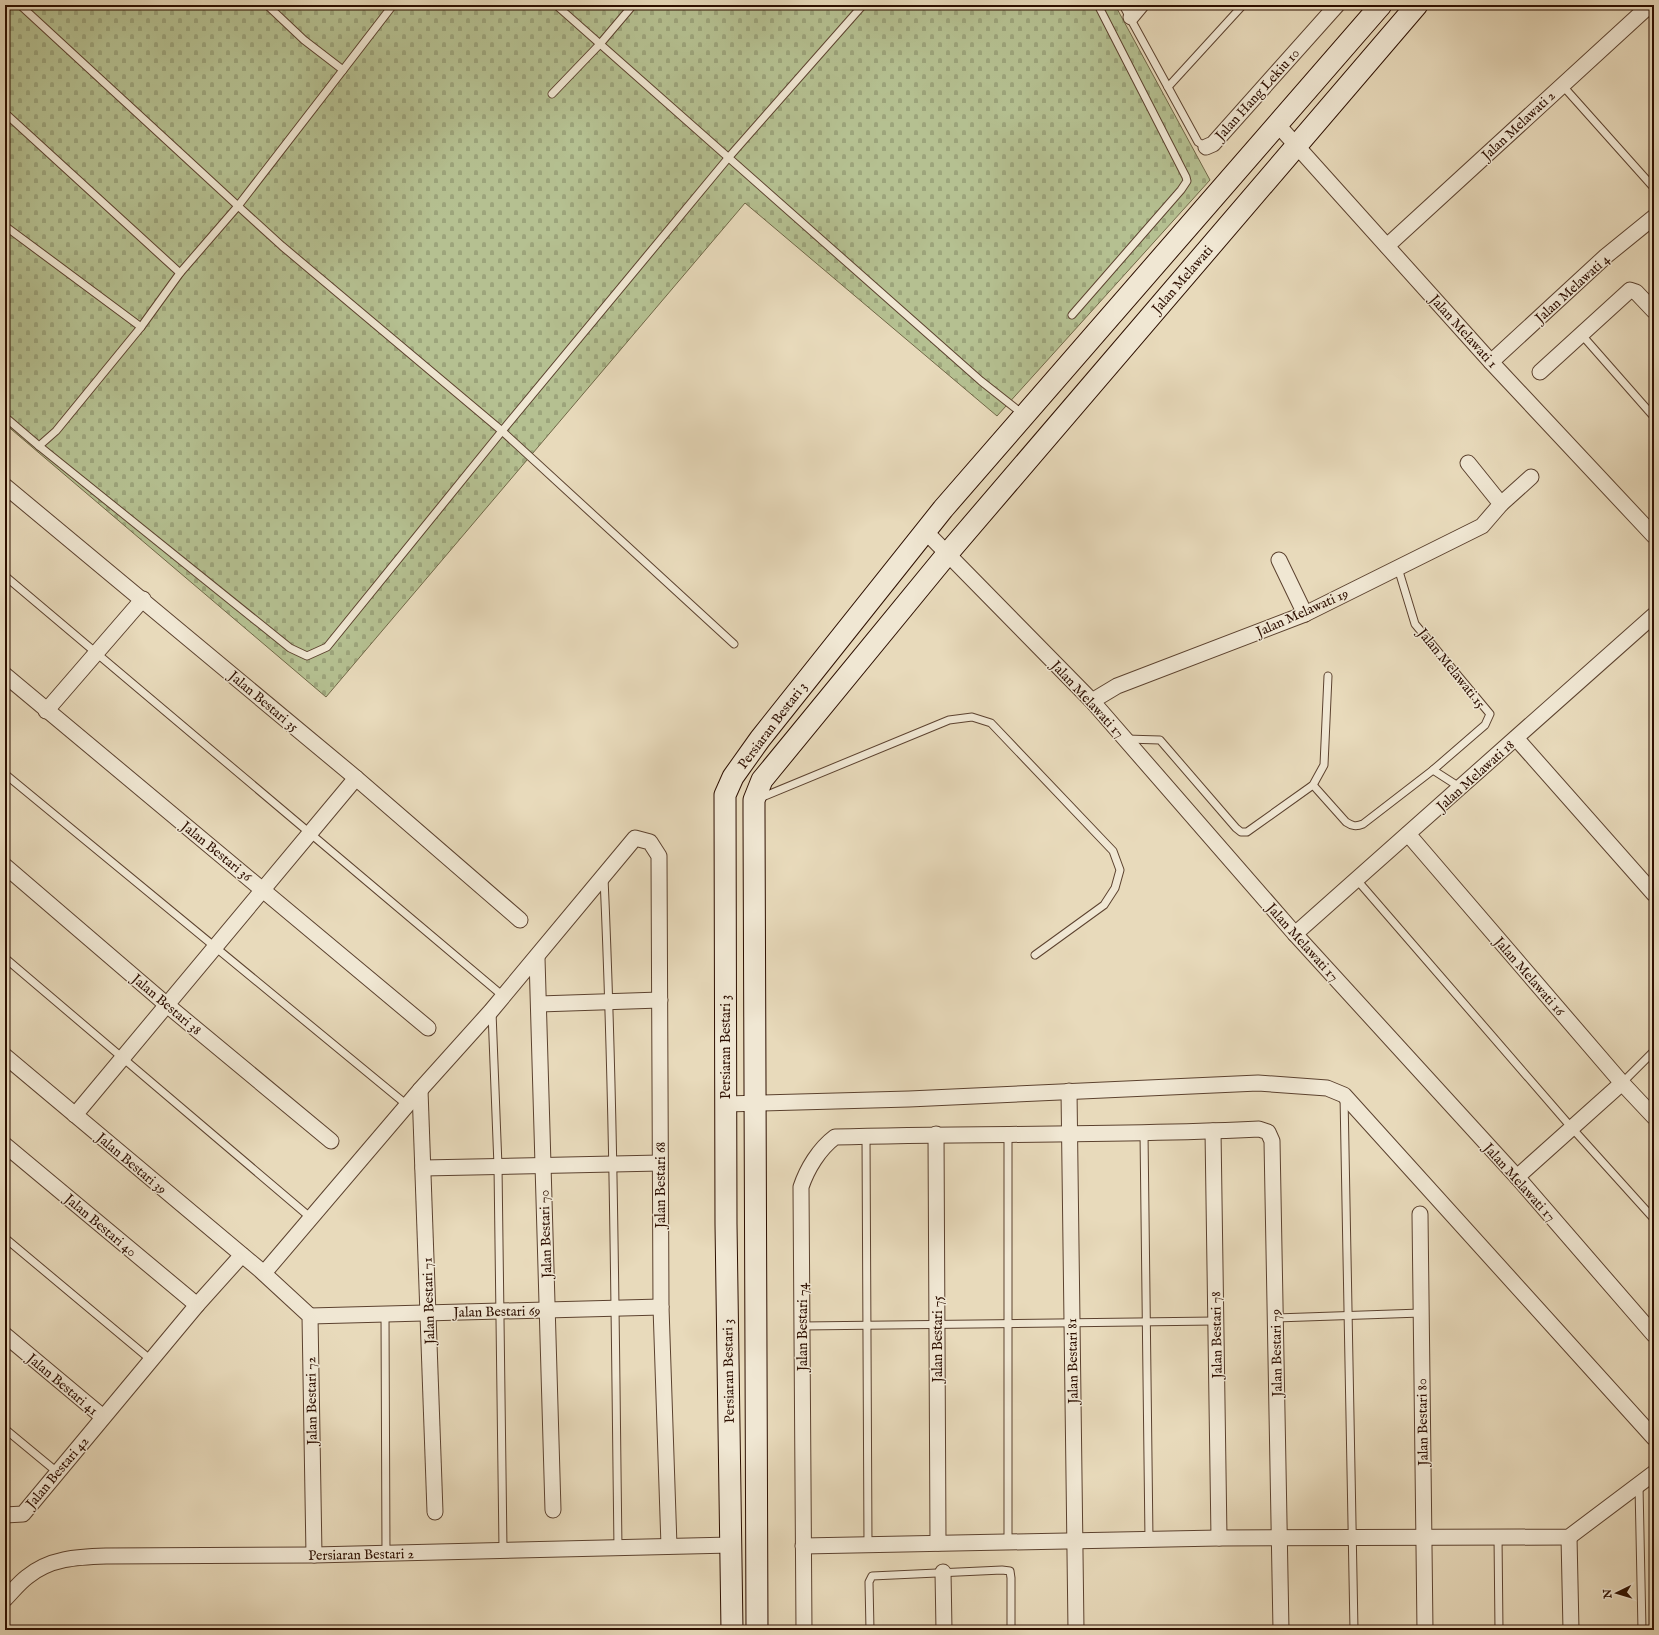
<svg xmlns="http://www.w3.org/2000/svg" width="1659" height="1635" font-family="'IM FELL English',serif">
<defs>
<pattern id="cemetery-stones" width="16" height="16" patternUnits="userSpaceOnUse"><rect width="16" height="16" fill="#b5c091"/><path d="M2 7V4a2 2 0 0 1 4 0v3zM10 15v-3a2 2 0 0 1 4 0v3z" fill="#9ca47b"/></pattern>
</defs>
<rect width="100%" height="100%" fill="#e8dabb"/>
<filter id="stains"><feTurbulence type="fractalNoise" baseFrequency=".005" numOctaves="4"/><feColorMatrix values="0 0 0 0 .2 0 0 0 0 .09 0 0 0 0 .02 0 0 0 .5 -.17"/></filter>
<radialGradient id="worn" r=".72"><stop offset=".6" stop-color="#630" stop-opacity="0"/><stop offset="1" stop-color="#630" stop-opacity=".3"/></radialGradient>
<polygon fill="url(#cemetery-stones)" stroke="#716848" points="5,5 1115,5 1210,180 997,416 745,203 326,697 5,424"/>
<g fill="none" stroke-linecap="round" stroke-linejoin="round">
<defs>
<g id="lane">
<polyline points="20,5 238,206 343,70"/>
<polyline points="267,5 304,40 343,70 393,5"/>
<polyline points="556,5 981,381 1024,415"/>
<polyline points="1123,5 1198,142 1206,147"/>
<polyline points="1562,85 1654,188"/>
<polyline points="1168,87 1243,5"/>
<polyline points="552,94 600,44 633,5"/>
<polyline points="5,113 180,273"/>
<polyline points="5,226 141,327"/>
<polyline points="1072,315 1181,190 1187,181 1186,177 1098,5"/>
<polyline points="1581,334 1654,417"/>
<polyline points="5,417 39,446 56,431 141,327 180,273 238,206 282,246 502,431 734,644"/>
<polyline points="39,446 290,648 307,656 327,647 502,431 729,157 863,5"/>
<polyline points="5,576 503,996"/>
<polyline points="1126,739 1160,740 1236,828 1241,832 1247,832 1313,785 1324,765 1328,676"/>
<polyline points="1433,770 1461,788"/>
<polyline points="5,774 407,1105"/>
<path d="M1313,785L1346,822C1352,826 1356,827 1363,824L1433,770L1485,725L1490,714L1415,624L1398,568"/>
<polyline points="760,798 949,720 972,717 991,723 1113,851 1120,870 1115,888 1104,905 1035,955"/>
<path d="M604,878C614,1101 615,1324 618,1548"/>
<polyline points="1357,880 1571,1127 1654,1219"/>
<polyline points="5,958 311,1218"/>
<polyline points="492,1012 498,1166 503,1549"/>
<polyline points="1622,1083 1654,1051"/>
<polyline points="1344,1096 1354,1630"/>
<polyline points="1144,1133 1149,1540"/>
<polyline points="1008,1135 1008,1542"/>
<polyline points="866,1136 868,1545"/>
<polyline points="5,1238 151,1360"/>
<polyline points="385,1314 386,1554"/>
<polyline points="1276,1318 1421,1313"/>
<polyline points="802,1326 1215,1321"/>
<polyline points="5,1429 57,1472"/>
<polyline points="1639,1486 1642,1630"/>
<polyline points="1498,1537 1499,1630"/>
<polyline points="870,1630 869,1582 872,1576 1002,1570 1010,1571 1011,1578 1011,1630"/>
</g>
<g id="street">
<polyline points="1131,17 1141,5"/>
<polyline points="1277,124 1491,362 1654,536"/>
<polyline points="1206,147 1213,144 1337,5"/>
<polyline points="1387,246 1650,5"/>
<polyline points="1491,362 1606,256 1654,217"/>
<polyline points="1540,372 1630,290 1636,292 1654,311"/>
<polyline points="5,486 356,778 520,920"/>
<polyline points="1501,504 1531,477"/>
<polyline points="925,531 1092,701 1295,934 1517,1177 1654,1335"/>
<polyline points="1279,560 1305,614"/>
<polyline points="5,675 428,1028"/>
<polyline points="1092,701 1117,686 1305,614 1482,526 1501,504 1468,463"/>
<polyline points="46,711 143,599"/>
<polyline points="1516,738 1654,894"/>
<polyline points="1408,834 1622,1083 1654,1117"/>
<polyline points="5,866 167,1005 331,1141"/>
<polyline points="1295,934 1654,615"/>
<polyline points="537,958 553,1510"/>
<polyline points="539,1004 660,1000"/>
<polyline points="5,1056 259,1269 310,1316 314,1555"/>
<polyline points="420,1090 435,1512"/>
<polyline points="1069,1091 1076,1630"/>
<polyline points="725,1104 909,1099 1258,1083 1327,1088 1344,1095 1654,1438"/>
<polyline points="75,1115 356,778"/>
<polyline points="1213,1131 1219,1538"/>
<polyline points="936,1134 938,1543"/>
<polyline points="5,1145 197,1305"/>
<polyline points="423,1168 660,1163"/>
<polyline points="1517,1177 1622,1083"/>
<polyline points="1420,1214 1425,1630"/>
<polyline points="264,1273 420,1090 491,1011 635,838 650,842 659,856 661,1307 669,1546"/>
<polyline points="310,1316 661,1307"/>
<polyline points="5,1335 103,1417"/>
<polyline points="5,1515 23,1514 197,1305 242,1255"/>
<polyline points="1569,1537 1571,1630"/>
<polyline points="803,1546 1219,1538 1569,1537 1654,1473"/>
<polyline points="943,1572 944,1630"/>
<path d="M5,1599C12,1592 19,1583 27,1577C50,1558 77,1557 106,1556L314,1555L731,1545"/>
<path d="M804,1630L801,1187C807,1169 819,1149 835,1137C976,1133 1118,1136 1259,1129L1268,1132L1272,1141L1281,1630"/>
</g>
<g id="secondary">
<polyline points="732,1630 726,1224 725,795 733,777 760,739 943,509 1381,5"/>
<polyline points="757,1630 754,814 754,800 762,780 948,553 1417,5"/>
</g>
</defs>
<use href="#lane" stroke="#5c422f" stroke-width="9"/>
<use href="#street" stroke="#5c422f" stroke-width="17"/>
<use href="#secondary" stroke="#2d0f00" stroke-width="23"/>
<use href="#lane" stroke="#f0e7d3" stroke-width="7"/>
<use href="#street" stroke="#f0e7d3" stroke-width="15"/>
<use href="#secondary" stroke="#f0e7d3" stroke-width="21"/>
</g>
<g text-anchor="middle" stroke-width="3" stroke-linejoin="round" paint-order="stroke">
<g font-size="14" fill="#2d0f00" stroke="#f0e7d3">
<text transform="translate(1257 94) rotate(-48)" y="5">Jalan Hang Lekiu 10</text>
<text transform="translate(1518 125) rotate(-43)" y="5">Jalan Melawati 2</text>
<text transform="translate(1182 279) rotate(-49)" y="5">Jalan Melawati</text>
<text transform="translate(1572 288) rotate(-42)" y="5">Jalan Melawati 4</text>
<text transform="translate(1464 331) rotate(48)" y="5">Jalan Melawati 1</text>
<text transform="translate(1302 612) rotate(-24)" y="5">Jalan Melawati 19</text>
<text transform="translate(1452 668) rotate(51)" y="5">Jalan Melawati 15</text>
<text transform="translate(1088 699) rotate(47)" y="5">Jalan Melawati 17</text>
<text transform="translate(264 701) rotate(40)" y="5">Jalan Bestari 35</text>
<text transform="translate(772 725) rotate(-53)" y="5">Persiaran Bestari 3</text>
<text transform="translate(1475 775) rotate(-42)" y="5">Jalan Melawati 18</text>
<text transform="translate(217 851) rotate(39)" y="5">Jalan Bestari 36</text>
<text transform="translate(1303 942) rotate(48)" y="5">Jalan Melawati 17</text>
<text transform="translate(1530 976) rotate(49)" y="5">Jalan Melawati 16</text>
<text transform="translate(167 1004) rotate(40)" y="5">Jalan Bestari 38</text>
<text transform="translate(725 1047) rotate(-90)" y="5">Persiaran Bestari 3</text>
<text transform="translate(132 1163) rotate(40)" y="5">Jalan Bestari 39</text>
<text transform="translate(1520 1182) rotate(48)" y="5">Jalan Melawati 17</text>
<text transform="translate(660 1185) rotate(-90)" y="5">Jalan Bestari 68</text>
<text transform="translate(101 1225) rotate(40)" y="5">Jalan Bestari 40</text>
<text transform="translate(545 1234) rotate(-92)" y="5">Jalan Bestari 70</text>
<text transform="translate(428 1301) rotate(-92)" y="5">Jalan Bestari 71</text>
<text transform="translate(497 1311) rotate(-1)" y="5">Jalan Bestari 69</text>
<text transform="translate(802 1327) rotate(-90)" y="5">Jalan Bestari 74</text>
<text transform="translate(1216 1335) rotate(-91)" y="5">Jalan Bestari 78</text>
<text transform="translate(937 1339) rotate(-90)" y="5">Jalan Bestari 75</text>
<text transform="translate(1276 1353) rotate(-91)" y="5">Jalan Bestari 79</text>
<text transform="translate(1072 1361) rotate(-91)" y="5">Jalan Bestari 81</text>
<text transform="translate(728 1371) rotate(-91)" y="5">Persiaran Bestari 3</text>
<text transform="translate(63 1384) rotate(40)" y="5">Jalan Bestari 41</text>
<text transform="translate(311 1401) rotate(-91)" y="5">Jalan Bestari 72</text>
<text transform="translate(1422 1422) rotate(-91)" y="5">Jalan Bestari 80</text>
<text transform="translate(57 1472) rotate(-50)" y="5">Jalan Bestari 42</text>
<text transform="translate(361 1554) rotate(-1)" y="5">Persiaran Bestari 2</text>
</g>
</g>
<rect width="1659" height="1635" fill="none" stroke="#e8dabb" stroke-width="20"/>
<rect x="6" y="6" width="1647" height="1623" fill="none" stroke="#2d0f00" stroke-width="2"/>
<rect x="10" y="10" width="1639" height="1615" fill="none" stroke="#2d0f00"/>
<g transform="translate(1617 1593) rotate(265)" stroke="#f0e7d3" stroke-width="3" paint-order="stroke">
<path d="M0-3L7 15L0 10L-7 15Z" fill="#2d0f00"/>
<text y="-6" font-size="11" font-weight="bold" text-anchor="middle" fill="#2d0f00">N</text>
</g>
<rect width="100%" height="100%" filter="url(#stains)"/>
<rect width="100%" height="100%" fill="url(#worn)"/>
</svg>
